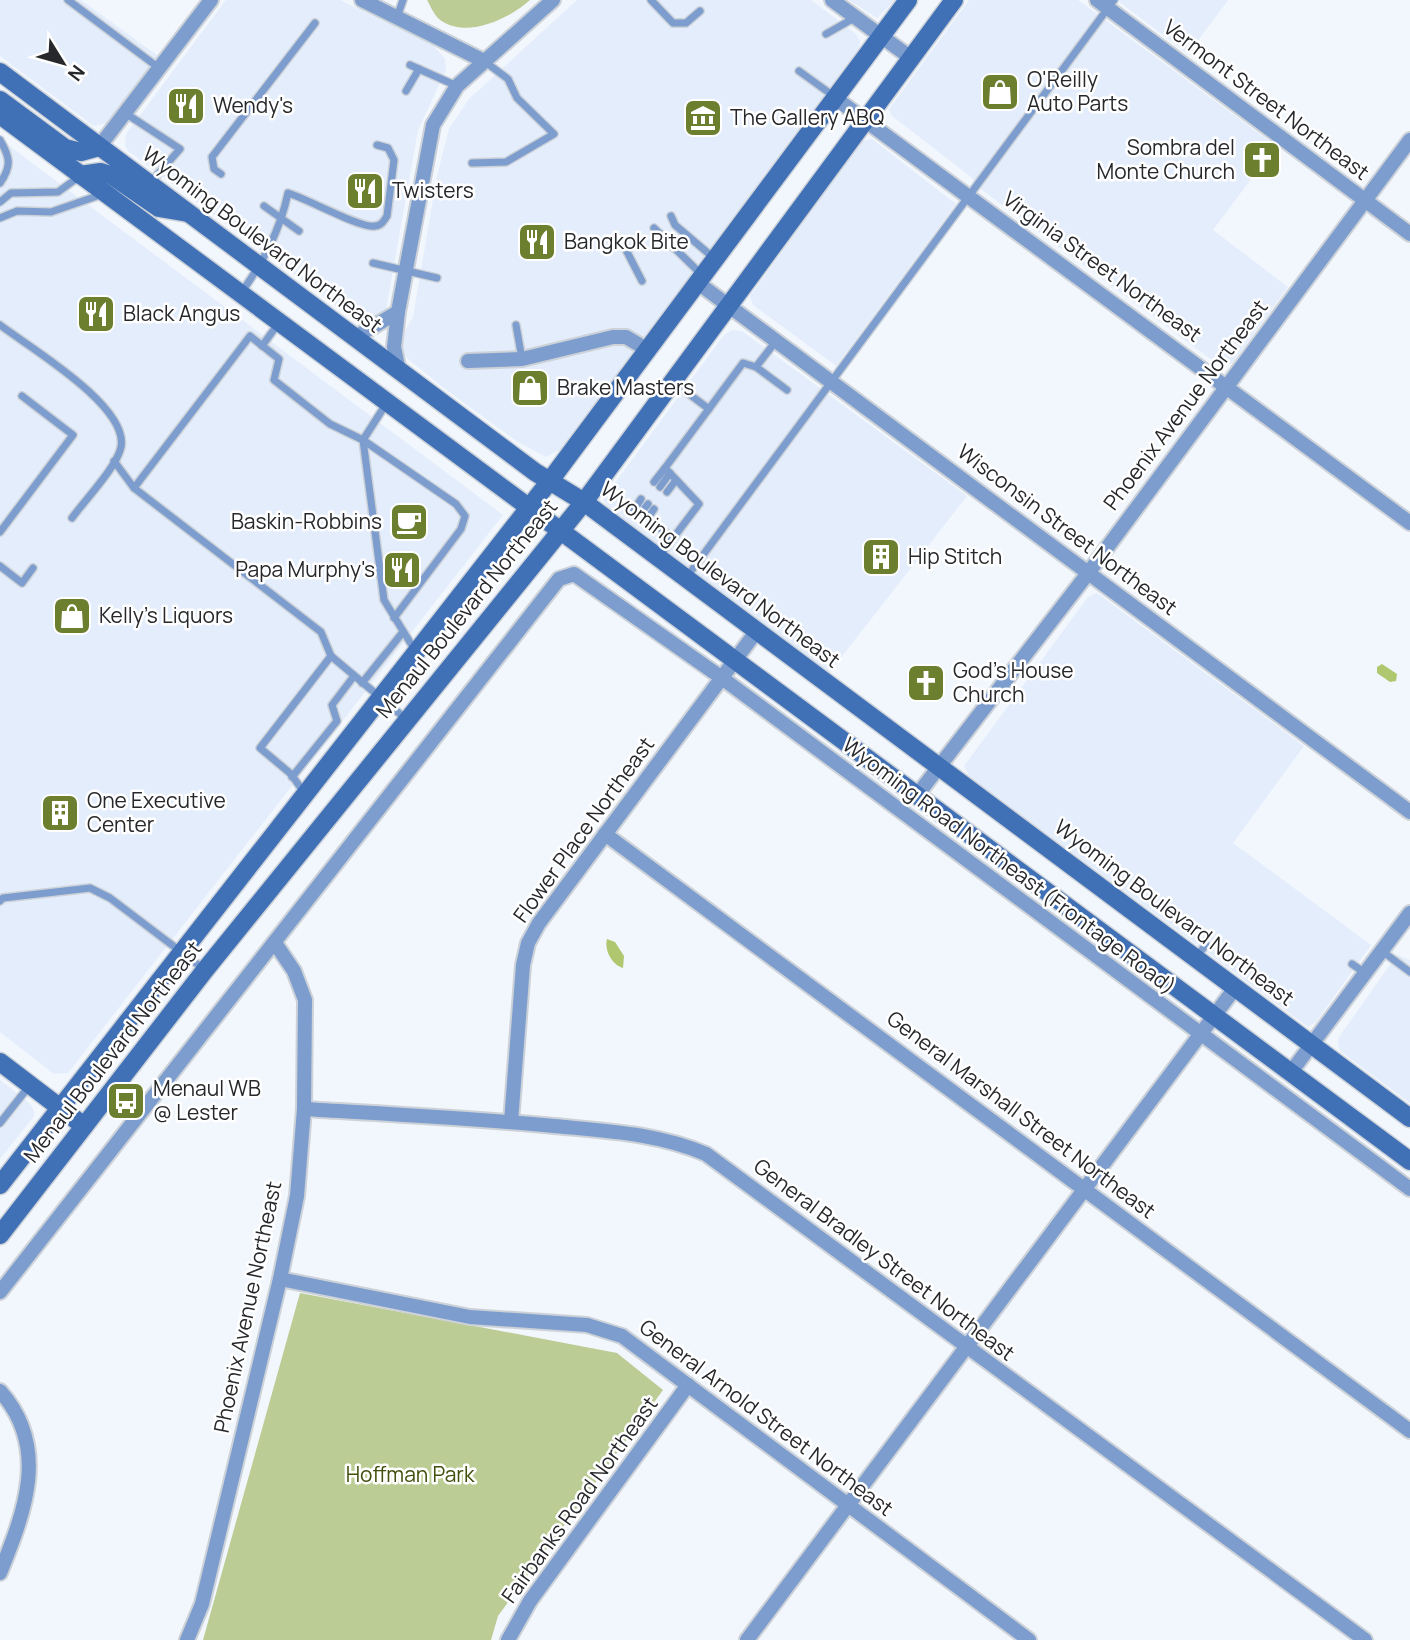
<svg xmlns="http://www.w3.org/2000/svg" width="1410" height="1640" font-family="Manrope,sans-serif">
<rect width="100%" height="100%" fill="#f2f7fe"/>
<g fill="#e4edfb">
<polygon points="0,0 81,0 158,56 107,123 94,126 0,56"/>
<polygon points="226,0 340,0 434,46 445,59 446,70 418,130 386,310 371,323 357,321 128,151 125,145 126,134"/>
<polygon points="577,0 811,0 856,34 860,41 859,48 561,449 546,457 518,442 449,392 402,354 400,340 413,317 437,176 449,129 468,100"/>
<polygon points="849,0 895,0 877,18"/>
<polygon points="969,0 1078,0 1276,146 1213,230 1288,287 1232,364 1220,366 982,190 971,177 892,116 889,109"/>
<polygon points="1117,0 1228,0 1188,54"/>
<polygon points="0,139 503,515 68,1073 54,1074 0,1032"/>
<polygon points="872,139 956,204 836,366 753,305 750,296 862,141"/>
<polygon points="732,330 742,331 967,496 829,673 608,508 603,499 724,335"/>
<polygon points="1097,593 1304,746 1233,843 1371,945 1316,1022 1308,1027 969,776 964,766 1088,597"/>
<polygon points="1397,955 1410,960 1410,1103 1340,1051 1338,1043 1339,1037"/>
<polygon points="0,1080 30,1104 34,1111 34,1116 0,1159"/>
</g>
<g fill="#bbcc94">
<path d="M427,0H530C509,19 465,40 439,19C434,15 430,5 427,0Z"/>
<polygon points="300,1293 617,1353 663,1390 498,1616 491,1640 203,1640"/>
</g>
<g fill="#afc76e">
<polygon points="1382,664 1397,674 1396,681 1390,682 1377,673 1377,667"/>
<path d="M607,939L615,942L624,956L623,968C612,965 604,950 607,939Z"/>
</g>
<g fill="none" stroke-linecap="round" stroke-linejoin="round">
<defs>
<g id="lane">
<polyline points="68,0 159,68"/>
<polyline points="651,0 673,23 686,23 700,11"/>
<polyline points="397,17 403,0"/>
<polyline points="826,34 856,17"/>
<polyline points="410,65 457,86"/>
<polyline points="799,71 835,97"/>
<polyline points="406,91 419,69"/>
<polyline points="125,113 180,149 150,183"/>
<path d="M0,140C10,157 12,166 0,183"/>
<polyline points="472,163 506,162 554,134 517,98 508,79 484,61"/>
<polyline points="221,174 214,169 212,157 315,23"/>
<polyline points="0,202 11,193 58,192 80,176"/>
<polyline points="264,206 299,231"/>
<polyline points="671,216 675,225 715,259"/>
<polyline points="0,218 17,211 51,212 103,194"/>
<polyline points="654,228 703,276"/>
<polyline points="624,246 642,281"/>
<polyline points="373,263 437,278"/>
<path d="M241,293C263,262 280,231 288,193C308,199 361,229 375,226C381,226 384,221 387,216L394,160L388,148L377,145"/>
<path d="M0,325C29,347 129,406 121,447C117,467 84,501 72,518"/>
<polyline points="516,325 522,359"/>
<polyline points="776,341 756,367 787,390"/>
<polyline points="262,346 278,324"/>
<polyline points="673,382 709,409"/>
<polyline points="386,404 363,440 384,600 416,652"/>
<polyline points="114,461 134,488 321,632 331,656 406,719"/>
<polyline points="654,482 665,468"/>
<polyline points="660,487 670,473"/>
<polyline points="134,488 250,336 279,359 274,380 330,424 363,440 456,504 465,516 461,529 394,618"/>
<polyline points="667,492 676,480"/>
<polyline points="641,499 634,510 673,538"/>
<polyline points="640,514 648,504"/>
<polyline points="647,519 654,509"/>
<polyline points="0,532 73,435 22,396"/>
<polyline points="658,558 699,504 665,468 743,363 756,367"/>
<polyline points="0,566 22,583 33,568"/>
<polyline points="686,578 1114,0"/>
<polyline points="362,683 403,632"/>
<polyline points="292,777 337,721 332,705 354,676"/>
<polyline points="305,794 291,774 260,748 331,656"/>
<polyline points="0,901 3,898 90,888 110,898 205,970"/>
<polyline points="1382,951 1410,972"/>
<polyline points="1195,958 1206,945"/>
<polyline points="1352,964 1365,973"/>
<polyline points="0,1123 30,1085"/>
</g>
<g id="street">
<polyline points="362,0 484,61"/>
<polyline points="832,0 911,58"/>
<polyline points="1097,0 1410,234"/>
<polyline points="835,98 1410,523"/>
<polyline points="99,147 211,0"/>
<polyline points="698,283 1410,812"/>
<polyline points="354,338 398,312"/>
<polyline points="468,361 522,359 613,337 626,337 648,350"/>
<polyline points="399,371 394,347 398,312 433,125 457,86 553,0"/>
<polyline points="918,794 1089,572 1410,140"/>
<polyline points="605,834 1410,1431"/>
<polyline points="1291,1072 1410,913"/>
<path d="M304,1109C387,1114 471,1118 554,1126C606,1131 657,1133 706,1154L1365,1640"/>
<polyline points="511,1122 523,965 528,943 539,923 756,632"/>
<polyline points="280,1279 470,1317 587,1325 622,1336 1029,1640"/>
<polyline points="0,1292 559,579 574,574 722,678 1410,1189"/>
<path d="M0,1391C50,1447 25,1511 0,1573"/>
<polyline points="187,1640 202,1604 280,1279 297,1196 304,1109 305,1000 294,971 275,943"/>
<polyline points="508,1640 530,1601 688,1385"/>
<polyline points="747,1640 1235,988"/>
</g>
<g id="secondary">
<polyline points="0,72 535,472 584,502 1410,1118"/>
<polyline points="0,100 65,148 81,152 99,147"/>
<polyline points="0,115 1410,1161"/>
<polyline points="80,175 101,172 111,175 159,208 188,213"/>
<polyline points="0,1062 84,1126"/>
<polyline points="0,1185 549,482 908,0"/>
<polyline points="0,1235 205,970 584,502 954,0"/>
</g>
</defs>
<use href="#lane" stroke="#cdd2d8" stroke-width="10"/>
<use href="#street" stroke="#cdd2d8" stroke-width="18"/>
<use href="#secondary" stroke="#cdd2d8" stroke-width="21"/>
<use href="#lane" stroke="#7c9dcd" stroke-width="7"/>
<use href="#street" stroke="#7c9dcd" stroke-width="14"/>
<use href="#secondary" stroke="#4070b6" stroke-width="18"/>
</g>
<defs>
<symbol id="shop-square" viewBox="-11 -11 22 22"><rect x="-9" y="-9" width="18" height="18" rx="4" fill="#6b7f2f" stroke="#fff"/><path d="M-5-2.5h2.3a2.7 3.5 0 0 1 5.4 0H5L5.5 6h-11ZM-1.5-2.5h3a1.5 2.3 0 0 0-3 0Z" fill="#fff"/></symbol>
<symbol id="restaurant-square" viewBox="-11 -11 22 22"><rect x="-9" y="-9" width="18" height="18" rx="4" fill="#6b7f2f" stroke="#fff"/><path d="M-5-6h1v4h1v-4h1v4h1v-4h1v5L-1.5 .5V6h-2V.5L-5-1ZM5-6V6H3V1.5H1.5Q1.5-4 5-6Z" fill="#fff"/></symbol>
<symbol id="museum-square" viewBox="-11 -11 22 22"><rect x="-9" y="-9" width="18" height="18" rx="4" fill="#6b7f2f" stroke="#fff"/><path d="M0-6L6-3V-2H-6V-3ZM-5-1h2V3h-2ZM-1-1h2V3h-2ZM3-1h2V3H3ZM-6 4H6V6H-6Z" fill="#fff"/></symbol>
<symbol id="church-square" viewBox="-11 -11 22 22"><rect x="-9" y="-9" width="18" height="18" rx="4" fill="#6b7f2f" stroke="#fff"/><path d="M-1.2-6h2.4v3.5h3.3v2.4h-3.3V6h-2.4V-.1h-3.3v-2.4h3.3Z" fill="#fff"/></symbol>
<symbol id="cafe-square" viewBox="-11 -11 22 22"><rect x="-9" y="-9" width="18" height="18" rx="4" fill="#6b7f2f" stroke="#fff"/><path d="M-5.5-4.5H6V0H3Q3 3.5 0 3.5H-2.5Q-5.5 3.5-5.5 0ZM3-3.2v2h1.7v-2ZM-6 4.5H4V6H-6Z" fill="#fff"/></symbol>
<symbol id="building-square" viewBox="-11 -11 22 22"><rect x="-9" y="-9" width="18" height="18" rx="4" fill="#6b7f2f" stroke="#fff"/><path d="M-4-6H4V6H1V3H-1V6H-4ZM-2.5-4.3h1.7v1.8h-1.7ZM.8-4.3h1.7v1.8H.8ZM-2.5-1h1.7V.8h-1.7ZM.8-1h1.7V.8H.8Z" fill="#fff"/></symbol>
<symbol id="bus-square" viewBox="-11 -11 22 22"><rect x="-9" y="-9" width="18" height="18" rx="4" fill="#6b7f2f" stroke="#fff"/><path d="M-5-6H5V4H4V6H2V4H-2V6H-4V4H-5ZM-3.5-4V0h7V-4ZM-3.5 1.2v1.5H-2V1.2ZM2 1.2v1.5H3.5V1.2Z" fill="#fff"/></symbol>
</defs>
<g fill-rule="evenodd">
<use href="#shop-square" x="978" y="70" width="44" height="44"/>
<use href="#restaurant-square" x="164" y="84" width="44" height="44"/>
<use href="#museum-square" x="681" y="96" width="44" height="44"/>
<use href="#church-square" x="1240" y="138" width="44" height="44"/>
<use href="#restaurant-square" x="343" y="169" width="44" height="44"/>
<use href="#restaurant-square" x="515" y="220" width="44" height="44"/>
<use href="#restaurant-square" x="74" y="292" width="44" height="44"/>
<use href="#shop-square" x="508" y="366" width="44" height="44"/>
<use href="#cafe-square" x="387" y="500" width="44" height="44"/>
<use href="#building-square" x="859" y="535" width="44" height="44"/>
<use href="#restaurant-square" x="380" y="548" width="44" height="44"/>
<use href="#shop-square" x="50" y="594" width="44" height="44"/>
<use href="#church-square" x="904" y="661" width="44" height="44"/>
<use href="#building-square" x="38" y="791" width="44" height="44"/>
<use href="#bus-square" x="104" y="1079" width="44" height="44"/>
</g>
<g text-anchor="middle" stroke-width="5" stroke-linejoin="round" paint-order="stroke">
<g font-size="21" fill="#27282b" stroke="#fff" text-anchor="start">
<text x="1027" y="87">O'Reilly<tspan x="1027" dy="24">Auto Parts</tspan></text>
<text x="213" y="113">Wendy's</text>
<text x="730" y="125">The Gallery ABQ</text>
<text x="1235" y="155" text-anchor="end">Sombra del<tspan x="1235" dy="24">Monte Church</tspan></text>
<text x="392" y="198">Twisters</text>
<text x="564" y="249">Bangkok Bite</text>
<text x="123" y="321">Black Angus</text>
<text x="557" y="395">Brake Masters</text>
<text x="382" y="529" text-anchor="end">Baskin-Robbins</text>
<text x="908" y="564">Hip Stitch</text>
<text x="375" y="577" text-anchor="end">Papa Murphy's</text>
<text x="99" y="623">Kelly's Liquors</text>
<text x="953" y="678">God's House<tspan x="953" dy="24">Church</tspan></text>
<text x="87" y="808">One Executive<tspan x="87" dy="24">Center</tspan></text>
<text x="153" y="1096">Menaul WB<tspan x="153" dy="24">@ Lester</tspan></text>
</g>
<g font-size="21" fill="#27282b" stroke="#fff">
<text transform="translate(1266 100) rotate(37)" y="7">Vermont Street Northeast</text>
<text transform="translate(262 240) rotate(37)" y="7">Wyoming Boulevard Northeast</text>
<text transform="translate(1102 267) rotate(36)" y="7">Virginia Street Northeast</text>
<text transform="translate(1186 405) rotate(-53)" y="7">Phoenix Avenue Northeast</text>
<text transform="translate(1067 530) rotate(37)" y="7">Wisconsin Street Northeast</text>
<text transform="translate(720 575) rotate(37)" y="7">Wyoming Boulevard Northeast</text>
<text transform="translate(467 609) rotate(-51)" y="7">Menaul Boulevard Northeast</text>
<text transform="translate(584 830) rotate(-54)" y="7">Flower Place Northeast</text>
<text transform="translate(1009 866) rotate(37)" y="7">Wyoming Road Northeast (Frontage Road)</text>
<text transform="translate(1174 913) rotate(37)" y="7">Wyoming Boulevard Northeast</text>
<text transform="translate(113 1052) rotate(-52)" y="7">Menaul Boulevard Northeast</text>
<text transform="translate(1021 1115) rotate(37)" y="7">General Marshall Street Northeast</text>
<text transform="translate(884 1260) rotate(37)" y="7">General Bradley Street Northeast</text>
<text transform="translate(248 1307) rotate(-78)" y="7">Phoenix Avenue Northeast</text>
<text transform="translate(766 1418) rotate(37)" y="7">General Arnold Street Northeast</text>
<text transform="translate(580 1500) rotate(-54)" y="7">Fairbanks Road Northeast</text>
</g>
<g font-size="21" fill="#42500e" stroke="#fff">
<text x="410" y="1482">Hoffman Park</text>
</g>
</g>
<g transform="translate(63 63) rotate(127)" stroke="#ffffff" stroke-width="5" paint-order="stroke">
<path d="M0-5L12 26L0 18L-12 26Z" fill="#27282b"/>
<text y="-10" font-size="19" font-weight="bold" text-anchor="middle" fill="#27282b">N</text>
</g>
</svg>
